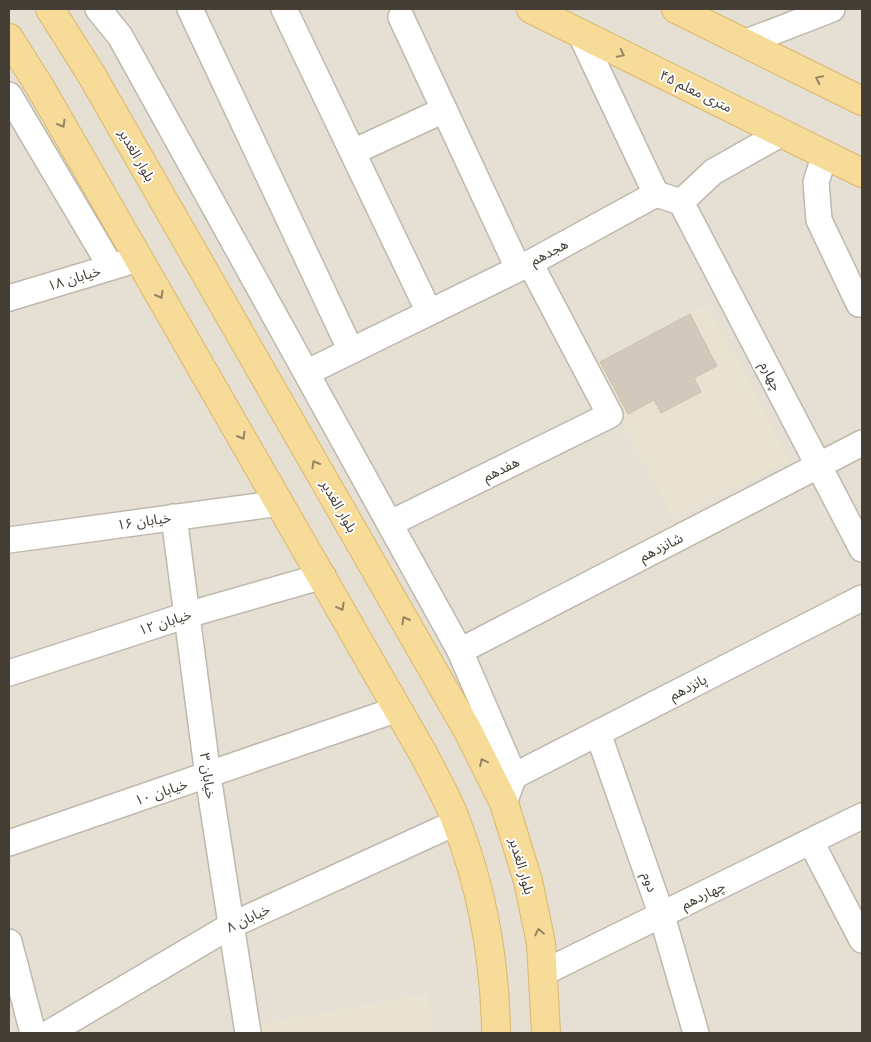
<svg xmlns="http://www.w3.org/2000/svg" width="871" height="1042" font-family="'Noto Sans','Noto Sans Arabic',sans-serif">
<rect width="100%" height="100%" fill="#f1eee6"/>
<rect fill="#e5dfd4" x="9" y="9" width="853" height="1024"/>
<g fill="#eae2d0">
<polygon points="707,304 790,460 673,520 592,365"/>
<polygon points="428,993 434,1033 257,1033 256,1025"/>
</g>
<polygon fill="#d2c9bc" stroke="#ccc1af" points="690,314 717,366 694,378 701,392 661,413 654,400 628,414 600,362"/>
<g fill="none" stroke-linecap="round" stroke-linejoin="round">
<defs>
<g id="minor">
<polyline points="98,9 120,36 460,651 514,776 504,803"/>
<polyline points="190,9 351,351"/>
<polyline points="284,9 429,312"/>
<polyline points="401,17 518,268"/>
<polyline points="580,33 656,194"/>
<polyline points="744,43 832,9"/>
<polyline points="9,95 111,267"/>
<polyline points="353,152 444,110"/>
<polyline points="825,154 816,182 819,220 859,304"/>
<polyline points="681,202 862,549"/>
<polyline points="9,298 125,263"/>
<polyline points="308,372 530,263 656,194 681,202 713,172 782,133"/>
<polyline points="174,517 208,776 248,1033"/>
<polyline points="391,523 610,415 530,263"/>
<polyline points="9,540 280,503"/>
<polyline points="460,651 862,443"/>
<polyline points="9,673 187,615 323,576"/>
<polyline points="598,733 662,916 696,1033"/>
<polyline points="514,776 862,598"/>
<polyline points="811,842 862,940"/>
<polyline points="9,843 398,709"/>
<polyline points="9,942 33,1033"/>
<polyline points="543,973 862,816"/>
<polyline points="49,1033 232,925 457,822"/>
</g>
<g id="major">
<polyline points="50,9 91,74 468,731 504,803 528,881 541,943 546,1033"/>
<polyline points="531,9 862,173"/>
<polyline points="676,9 862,101"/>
<path d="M9,38L40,87L424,755C435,777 449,800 457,824C483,892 495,961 496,1033"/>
</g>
</defs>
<use href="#minor" stroke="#bfb8ac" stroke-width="28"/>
<use href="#major" stroke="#dbb86a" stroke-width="30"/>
<use href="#minor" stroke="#fff" stroke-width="25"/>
<use href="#major" stroke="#f7db99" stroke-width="28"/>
</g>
<defs><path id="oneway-chevron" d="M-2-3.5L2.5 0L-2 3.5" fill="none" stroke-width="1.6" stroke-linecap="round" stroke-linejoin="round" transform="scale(1.25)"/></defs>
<g stroke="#958562">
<use href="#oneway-chevron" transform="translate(621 54) rotate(26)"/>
<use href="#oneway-chevron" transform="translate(819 79) rotate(-154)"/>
<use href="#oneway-chevron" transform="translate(62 124) rotate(60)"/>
<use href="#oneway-chevron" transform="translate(160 295) rotate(60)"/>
<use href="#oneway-chevron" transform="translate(242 436) rotate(60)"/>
<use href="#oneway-chevron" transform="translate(315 464) rotate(-120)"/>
<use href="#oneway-chevron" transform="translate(341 607) rotate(61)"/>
<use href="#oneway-chevron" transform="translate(405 620) rotate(-120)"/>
<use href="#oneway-chevron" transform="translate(483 762) rotate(-116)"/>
<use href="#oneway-chevron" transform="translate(539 932) rotate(-102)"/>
</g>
<g text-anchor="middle" stroke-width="4" stroke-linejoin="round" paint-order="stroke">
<g font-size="14" fill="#443e35" stroke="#fff">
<text transform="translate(696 91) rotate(26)" y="5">۴۵ متری معلم</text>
<text transform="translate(137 155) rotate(60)" y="5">بلوار الغدیر</text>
<text transform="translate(549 252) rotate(-28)" y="5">هجدهم</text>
<text transform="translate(74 278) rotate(-17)" y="5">خیابان ۱۸</text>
<text transform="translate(771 376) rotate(63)" y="5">چهارم</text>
<text transform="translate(501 469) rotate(-26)" y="5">هفدهم</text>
<text transform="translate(339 506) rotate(60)" y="5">بلوار الغدیر</text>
<text transform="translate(144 521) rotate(-8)" y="5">خیابان ۱۶</text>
<text transform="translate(661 547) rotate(-27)" y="5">شانزدهم</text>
<text transform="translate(165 622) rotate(-18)" y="5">خیابان ۱۲</text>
<text transform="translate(688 687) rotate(-27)" y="5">پانزدهم</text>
<text transform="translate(208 776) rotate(82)" y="5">خیابان ۳</text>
<text transform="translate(161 792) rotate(-19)" y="5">خیابان ۱۰</text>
<text transform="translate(522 866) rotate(74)" y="5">بلوار الغدیر</text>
<text transform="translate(650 882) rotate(71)" y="5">دوم</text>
<text transform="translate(703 895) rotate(-26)" y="5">چهاردهم</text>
<text transform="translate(248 918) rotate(-26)" y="5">خیابان ۸</text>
</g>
</g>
<rect width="871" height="1042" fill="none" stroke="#443e35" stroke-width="20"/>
</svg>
